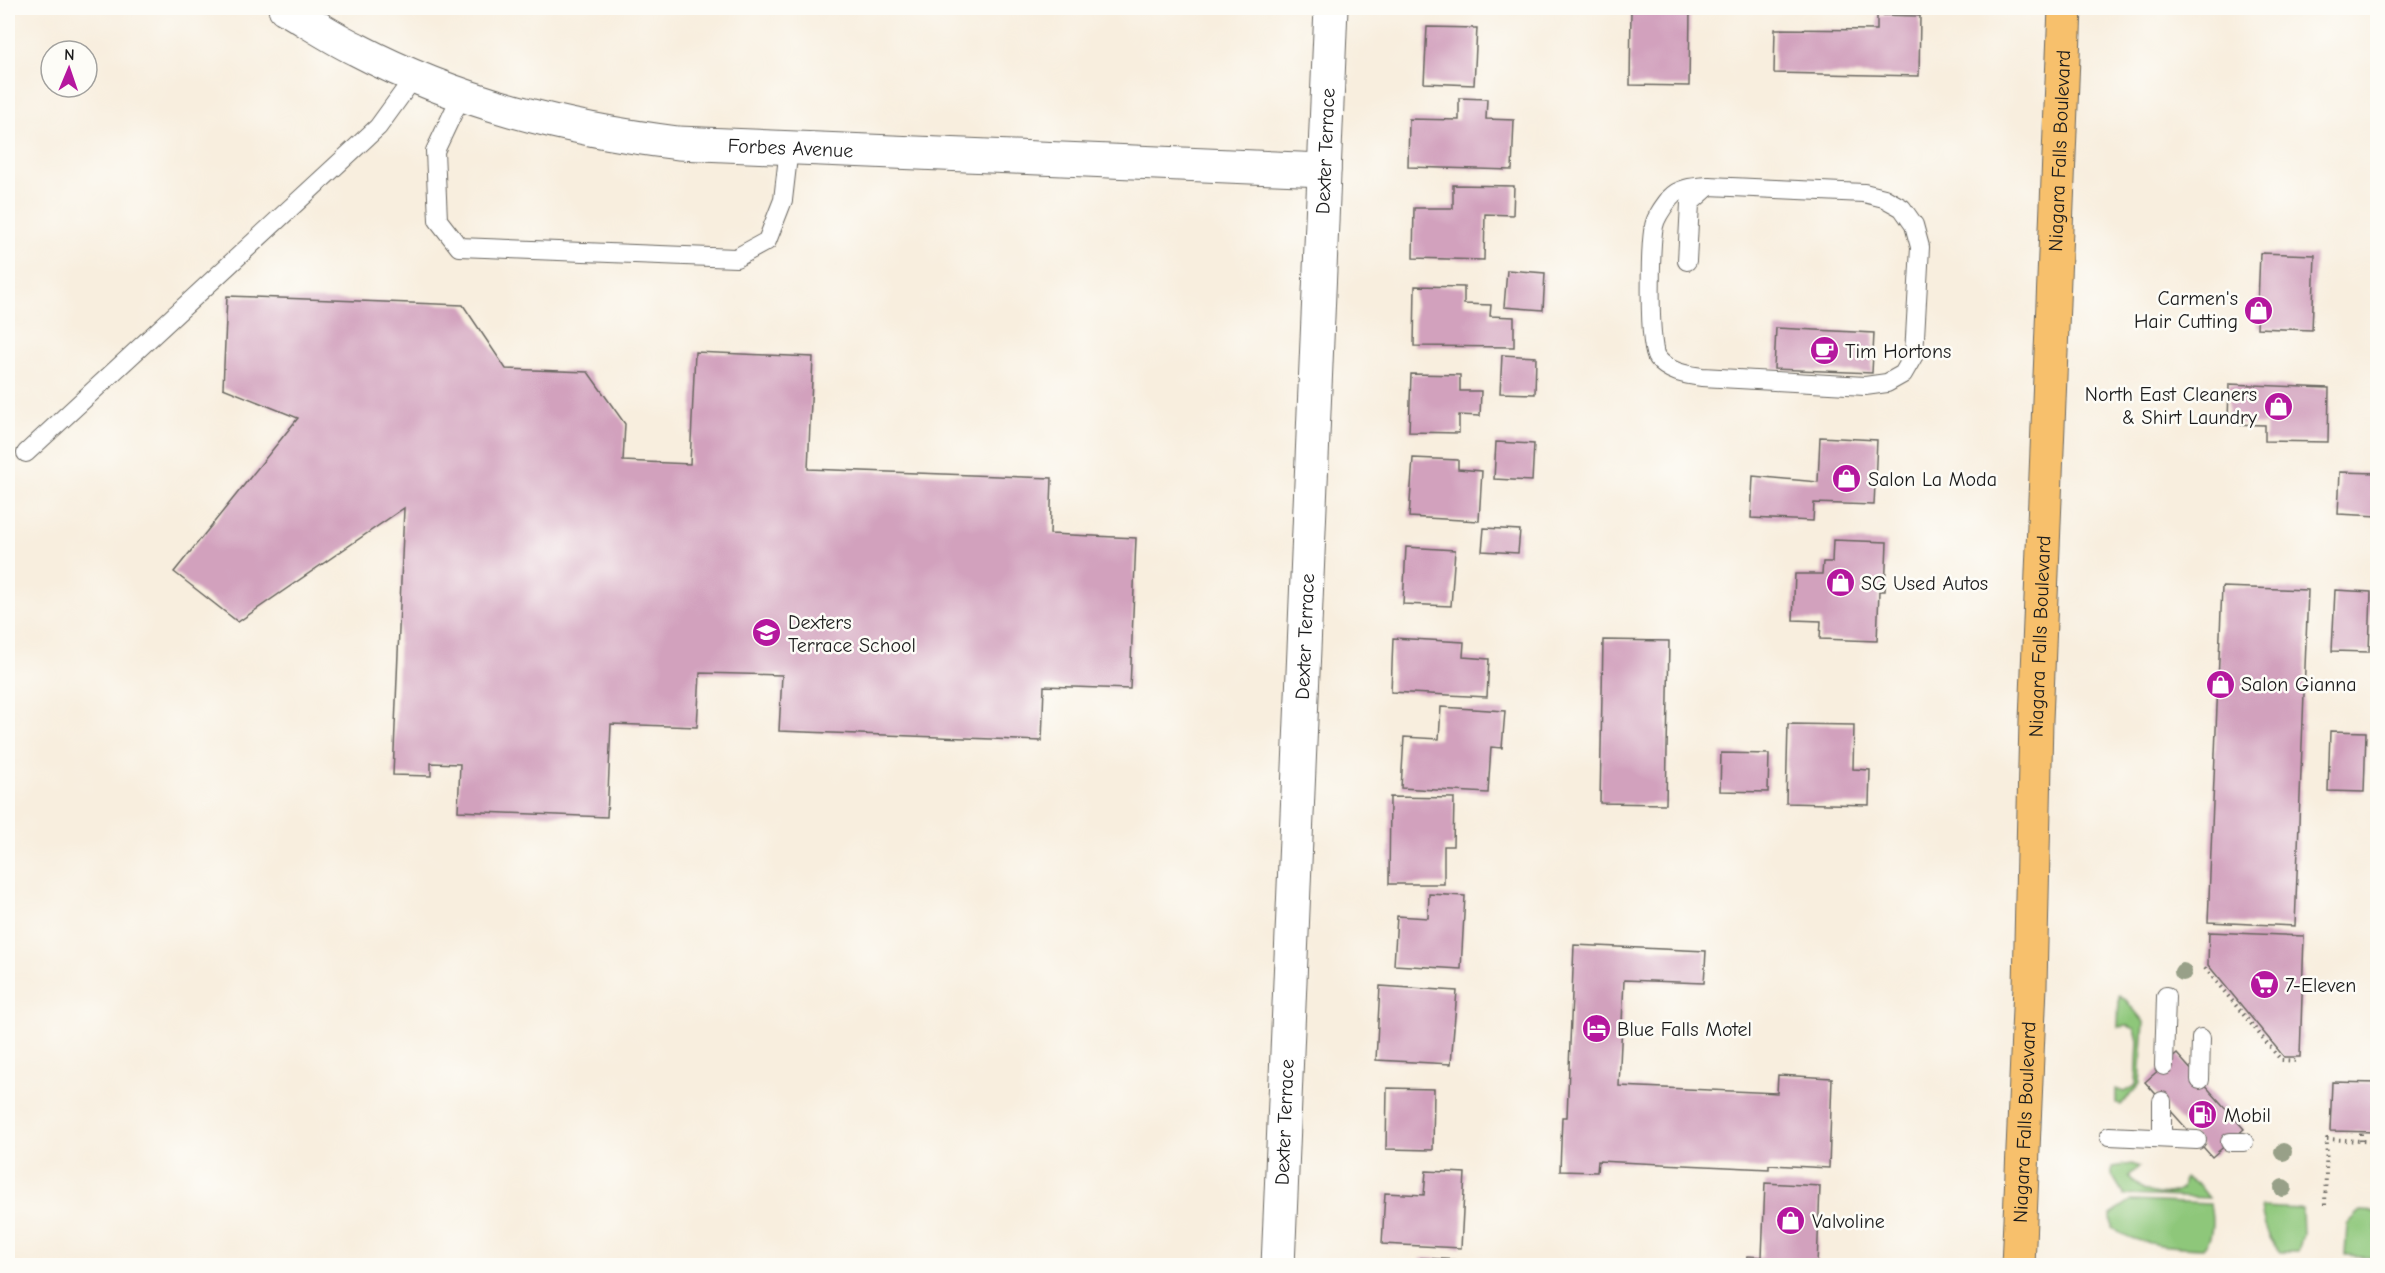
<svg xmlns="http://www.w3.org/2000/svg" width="2385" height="1273" font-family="'Comic Neue',sans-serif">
<rect width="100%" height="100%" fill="#fdfcf7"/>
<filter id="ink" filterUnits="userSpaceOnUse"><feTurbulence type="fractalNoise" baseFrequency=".0167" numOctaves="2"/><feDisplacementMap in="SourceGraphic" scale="12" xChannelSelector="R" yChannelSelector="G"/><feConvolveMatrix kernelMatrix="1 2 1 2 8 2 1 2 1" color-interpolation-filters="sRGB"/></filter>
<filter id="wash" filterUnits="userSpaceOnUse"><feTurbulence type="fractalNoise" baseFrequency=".008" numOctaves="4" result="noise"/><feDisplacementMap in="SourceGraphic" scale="24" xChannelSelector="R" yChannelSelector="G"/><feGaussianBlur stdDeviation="1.35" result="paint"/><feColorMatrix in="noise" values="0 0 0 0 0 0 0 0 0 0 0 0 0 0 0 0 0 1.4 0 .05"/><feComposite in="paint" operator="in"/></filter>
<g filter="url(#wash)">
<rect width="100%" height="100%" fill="#f8eede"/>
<g fill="#8ec77a" stroke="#55724b" stroke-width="1.5">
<polygon points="2119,996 2126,1000 2144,1022 2140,1084 2121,1105 2116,1104 2116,1089 2124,1092 2136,1085 2138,1041 2135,1029 2128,1026 2118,1027"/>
<path d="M2132,1164L2139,1167L2129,1176C2140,1193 2164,1200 2182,1189L2184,1178L2199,1185L2209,1198L2124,1195L2112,1175V1167Z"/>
<path d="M2132,1201L2210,1204C2213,1219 2214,1237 2203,1248C2172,1247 2138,1246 2112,1228L2111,1215Z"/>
<path d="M2261,1207L2302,1209L2303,1234L2298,1252H2280C2268,1239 2263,1224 2261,1207Z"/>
<polygon points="2360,1211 2377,1212 2377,1257 2345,1255 2347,1225"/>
</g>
<g id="blocks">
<g fill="#d2a1bd">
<polygon points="1631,8 1690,8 1689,86 1630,85"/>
<polygon points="1877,15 1920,16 1919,76 1774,73 1775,29 1877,30"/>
<polygon points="1427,27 1477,28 1474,85 1424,83"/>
<polygon points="1459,98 1487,99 1486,119 1514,120 1512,170 1408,167 1409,119 1459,120"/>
<polygon points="1453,185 1514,186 1513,215 1485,214 1484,260 1413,258 1414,208 1453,208"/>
<polygon points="2260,253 2315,255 2312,330 2257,328"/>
<polygon points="1507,270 1545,273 1543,310 1504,307"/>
<polygon points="1415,286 1464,287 1464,304 1491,305 1490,316 1514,317 1514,347 1414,346"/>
<polygon points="227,296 463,305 506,369 588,372 625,424 623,461 690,464 695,352 813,357 808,469 1052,478 1050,534 1136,538 1130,689 1044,686 1042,741 779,731 782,675 700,673 697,727 611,724 607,817 458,811 460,764 431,763 431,776 393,775 404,508 238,622 174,572 298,418 223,388"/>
<polygon points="1776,328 1874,333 1872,373 1774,369"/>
<polygon points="1502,355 1536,357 1535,394 1500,393"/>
<polygon points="1411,374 1460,375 1460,391 1481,391 1480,416 1459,415 1459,433 1409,432"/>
<polygon points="2229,384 2329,388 2328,442 2265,441 2265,425 2228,424"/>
<polygon points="1820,437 1877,440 1874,505 1814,503 1813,521 1751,518 1753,476 1818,482"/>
<polygon points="1496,442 1534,444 1532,481 1494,479"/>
<polygon points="1413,458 1458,460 1458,469 1482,471 1479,521 1409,517"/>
<polygon points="2340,472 2378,473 2378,516 2338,514"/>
<polygon points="1484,528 1520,530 1518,553 1482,551"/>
<polygon points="1833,540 1887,542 1885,591 1879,591 1877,641 1820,639 1821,621 1793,620 1795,574 1822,574 1823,562 1832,562"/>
<polygon points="1406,547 1455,550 1451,606 1403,604"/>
<polygon points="2222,587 2308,590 2295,926 2208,922"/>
<polygon points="2335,590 2371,592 2369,652 2332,651"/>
<polygon points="1393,638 1464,642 1463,657 1489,659 1487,697 1391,692"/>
<polygon points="1603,640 1669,641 1666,804 1600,803"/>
<polygon points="1441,707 1505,711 1502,748 1491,747 1488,793 1401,788 1404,737 1439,739"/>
<polygon points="1788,724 1854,725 1853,769 1870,770 1869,805 1786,803"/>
<polygon points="2330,731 2366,732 2364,792 2328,791"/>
<polygon points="1721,753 1769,754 1768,792 1720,791"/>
<polygon points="1390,797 1454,798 1453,846 1444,846 1444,884 1389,884"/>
<polygon points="1429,894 1465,896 1461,969 1394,965 1397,916 1428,918"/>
<polygon points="2209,932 2304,936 2300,1057 2284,1057 2208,965"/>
<polygon points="1574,945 1706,951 1704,983 1624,980 1619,1086 1777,1093 1778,1075 1832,1078 1829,1168 1769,1165 1769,1169 1598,1161 1597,1172 1560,1171 1562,1117 1567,1117"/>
<polygon points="1380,986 1457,991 1451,1064 1376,1060"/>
<polygon points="2177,1054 2244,1129 2212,1157 2145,1082"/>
<polygon points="2332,1082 2378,1083 2378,1132 2330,1131"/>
<polygon points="1387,1088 1434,1089 1433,1150 1386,1149"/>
<polygon points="1426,1171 1465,1173 1461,1248 1382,1244 1385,1193 1424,1195"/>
<polygon points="1765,1183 1820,1186 1817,1266 1746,1266 1747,1256 1762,1257"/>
<polygon points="1421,1258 1461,1260 1461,1266 1420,1266"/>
</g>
</g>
</g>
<g filter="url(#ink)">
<use href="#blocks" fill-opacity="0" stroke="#696660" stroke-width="1.5"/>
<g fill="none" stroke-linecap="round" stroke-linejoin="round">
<defs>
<g id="lane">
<polyline points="462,94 435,151 438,220 459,247 736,258 767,241 783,200 789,148"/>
<path d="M1709,186L1864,193L1884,198L1902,208L1914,225L1920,247L1914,355L1903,374L1887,383L1865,386L1702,377C1686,375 1668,372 1657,358C1648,347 1650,243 1654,226C1656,216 1664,206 1670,198C1680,187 1695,187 1709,186Z"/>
<polyline points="1687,261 1690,203 1709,186"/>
<polyline points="26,453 378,127 415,76"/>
<polyline points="2164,1066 2166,996"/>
<polyline points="2200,1080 2201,1038"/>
<polyline points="2109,1136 2197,1140"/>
<polyline points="2162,1138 2162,1101"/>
<polyline points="2230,1142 2244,1142"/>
</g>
<g id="street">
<path id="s1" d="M285,8C308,21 331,37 356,49C457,102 565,129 678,143L1324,170"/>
<path id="s2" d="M1278,1266L1331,8"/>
</g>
<g id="primary">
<path id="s3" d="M2018,1266L2030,986L2036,720L2065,8"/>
</g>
</defs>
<use href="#lane" stroke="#696660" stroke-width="20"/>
<use href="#street" stroke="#696660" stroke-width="35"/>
<use href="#primary" stroke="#696660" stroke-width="35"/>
<g stroke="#696660" stroke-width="4" stroke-dasharray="1.5 4.5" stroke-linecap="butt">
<polyline points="2205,968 2281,1060 2299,1061"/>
<polyline points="2361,1141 2361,1132"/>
<polyline points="2325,1205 2327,1139 2378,1142"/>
</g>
<use href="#lane" stroke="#fff" stroke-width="18"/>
<use href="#street" stroke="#fff" stroke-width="33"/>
<use href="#primary" stroke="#f7c06c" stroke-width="33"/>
</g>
<g fill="#98a088">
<circle cx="2183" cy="972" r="9"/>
<circle cx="2283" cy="1152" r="9"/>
<circle cx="2283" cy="1188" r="9"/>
</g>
</g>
<defs>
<symbol id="shop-disc" viewBox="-11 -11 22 22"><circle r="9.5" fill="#b5179e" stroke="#fdfcf7"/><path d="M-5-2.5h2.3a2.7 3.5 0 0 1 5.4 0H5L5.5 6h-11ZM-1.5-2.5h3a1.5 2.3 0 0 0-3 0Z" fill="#fff"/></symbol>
<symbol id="cafe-disc" viewBox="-11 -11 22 22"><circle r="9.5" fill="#b5179e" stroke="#fdfcf7"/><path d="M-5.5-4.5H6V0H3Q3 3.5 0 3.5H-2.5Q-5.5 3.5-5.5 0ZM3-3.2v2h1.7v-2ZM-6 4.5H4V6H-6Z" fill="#fff"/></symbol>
<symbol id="school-disc" viewBox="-11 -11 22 22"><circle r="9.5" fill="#b5179e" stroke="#fdfcf7"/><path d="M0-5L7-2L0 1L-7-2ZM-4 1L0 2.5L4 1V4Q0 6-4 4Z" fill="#fff"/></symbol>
<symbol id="supermarket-disc" viewBox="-11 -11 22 22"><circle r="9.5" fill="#b5179e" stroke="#fdfcf7"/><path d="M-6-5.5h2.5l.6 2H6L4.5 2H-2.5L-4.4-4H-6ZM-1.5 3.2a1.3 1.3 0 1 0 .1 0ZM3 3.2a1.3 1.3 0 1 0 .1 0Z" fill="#fff"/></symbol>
<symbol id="hotel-disc" viewBox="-11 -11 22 22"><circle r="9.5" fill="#b5179e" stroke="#fdfcf7"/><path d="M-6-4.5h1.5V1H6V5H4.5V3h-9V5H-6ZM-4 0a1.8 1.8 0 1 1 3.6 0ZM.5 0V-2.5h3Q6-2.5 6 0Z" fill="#fff"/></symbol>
<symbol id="fuel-disc" viewBox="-11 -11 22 22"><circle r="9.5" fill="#b5179e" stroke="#fdfcf7"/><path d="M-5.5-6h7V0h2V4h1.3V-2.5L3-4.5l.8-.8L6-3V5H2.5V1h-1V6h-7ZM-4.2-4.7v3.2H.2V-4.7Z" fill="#fff"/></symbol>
</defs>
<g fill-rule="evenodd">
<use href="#shop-disc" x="2242" y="294" width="33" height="33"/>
<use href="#cafe-disc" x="1808" y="334" width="33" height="33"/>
<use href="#shop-disc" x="2262" y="390" width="33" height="33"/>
<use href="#shop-disc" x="1830" y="462" width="33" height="33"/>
<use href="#shop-disc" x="1824" y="566" width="33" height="33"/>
<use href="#school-disc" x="750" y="616" width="33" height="33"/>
<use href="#shop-disc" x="2204" y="668" width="33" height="33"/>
<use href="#supermarket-disc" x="2248" y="968" width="33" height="33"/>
<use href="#hotel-disc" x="1580" y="1012" width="33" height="33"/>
<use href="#fuel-disc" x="2186" y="1098" width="33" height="33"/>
<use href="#shop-disc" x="1774" y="1204" width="33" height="33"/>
</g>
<g text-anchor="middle" stroke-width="5" stroke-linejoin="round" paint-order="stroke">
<g font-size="20" fill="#1c1c1c" stroke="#fdfcf7">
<text dy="7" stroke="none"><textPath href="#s1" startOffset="532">Forbes Avenue</textPath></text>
<text dy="7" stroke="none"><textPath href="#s2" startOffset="1116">Dexter Terrace</textPath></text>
<text dy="7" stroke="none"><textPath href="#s3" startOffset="1116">Niagara Falls Boulevard</textPath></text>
<text dy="7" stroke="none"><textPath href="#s2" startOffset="630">Dexter Terrace</textPath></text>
<text dy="7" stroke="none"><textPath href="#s3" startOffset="630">Niagara Falls Boulevard</textPath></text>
<text dy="7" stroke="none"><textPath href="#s2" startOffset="144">Dexter Terrace</textPath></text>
<text dy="7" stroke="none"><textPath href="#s3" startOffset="144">Niagara Falls Boulevard</textPath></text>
</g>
<g font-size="20" fill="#1c1c1c" stroke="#fdfcf7" text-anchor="start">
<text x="2238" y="305" text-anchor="end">Carmen's<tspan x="2238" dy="23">Hair Cutting</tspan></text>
<text x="1845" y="358">Tim Hortons</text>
<text x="2257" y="401" text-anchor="end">North East Cleaners<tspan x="2257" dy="23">&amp; Shirt Laundry</tspan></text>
<text x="1868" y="486">Salon La Moda</text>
<text x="1861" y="590">SG Used Autos</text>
<text x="788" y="629">Dexters<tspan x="788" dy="23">Terrace School</tspan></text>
<text x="2241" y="691">Salon Gianna</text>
<text x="2285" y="992">7-Eleven</text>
<text x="1617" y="1036">Blue Falls Motel</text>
<text x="2224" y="1122">Mobil</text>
<text x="1812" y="1228">Valvoline</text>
</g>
</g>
<rect width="2385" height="1273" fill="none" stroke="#fdfcf7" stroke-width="30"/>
<g transform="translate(69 69) rotate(2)"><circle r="28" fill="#fdfcf7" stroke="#a3a29f" stroke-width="1.5"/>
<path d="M0-4.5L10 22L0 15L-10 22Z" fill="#b5179e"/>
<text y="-9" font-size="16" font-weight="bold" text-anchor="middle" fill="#1c1c1c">N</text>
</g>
</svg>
